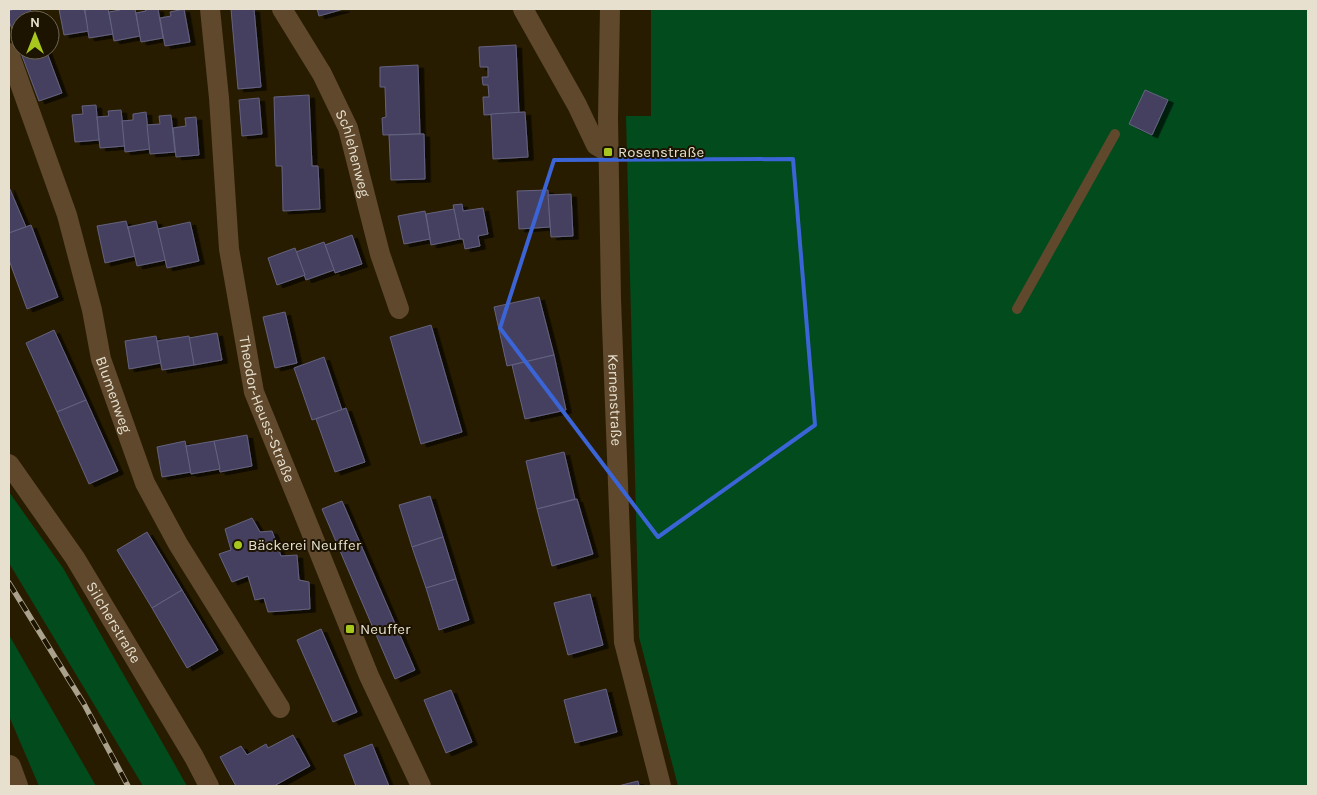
<svg xmlns="http://www.w3.org/2000/svg" width="1317" height="795" font-family="Karla,sans-serif">
<defs>
<filter id="shadow"><feDropShadow dx="5.5" dy="3" stdDeviation="0" flood-color="#0009"/></filter>
</defs>
<rect width="100%" height="100%" fill="#281c00"/>
<g fill="#014b1d">
<polygon points="651,9 1308,9 1308,786 678,786 639,637 626,116 651,116"/>
<polygon points="9,492 63,568 187,786 143,786 9,563"/>
<polygon points="9,635 20,654 96,786 39,786 9,716"/>
</g>
<g fill="#44415e" stroke="#646281" filter="url(#shadow)">
<polygon points="14,9 30,9 34,20 20,20 20,50 46,50 62,93 39,101 9,21 9,11"/>
<polygon points="59,9 84,9 89,31 64,35"/>
<polygon points="91,9 108,9 113,34 89,38 85,10"/>
<polygon points="120,9 135,9 140,36 114,41 109,12 120,10"/>
<polygon points="145,9 158,9 163,38 141,42 136,13 146,11"/>
<polygon points="184,9 190,42 165,46 160,18 171,16 170,12"/>
<polygon points="231,9 254,9 261,87 238,89"/>
<polygon points="317,9 344,9 319,16"/>
<polygon points="516,45 519,113 484,115 483,97 489,97 488,85 483,85 482,77 488,77 488,67 480,67 479,47"/>
<polygon points="418,65 420,134 383,135 382,118 386,117 385,87 380,87 380,67"/>
<polygon points="1145,90 1168,100 1152,135 1129,124"/>
<polygon points="309,95 312,166 318,166 320,209 283,211 282,166 276,166 274,97"/>
<polygon points="259,98 262,134 242,136 239,100"/>
<polygon points="96,105 99,140 75,142 72,115 83,114 82,106"/>
<polygon points="121,110 125,146 100,148 97,117 109,116 108,111"/>
<polygon points="146,112 150,149 125,152 122,121 133,120 133,114"/>
<polygon points="525,112 528,157 493,159 491,114"/>
<polygon points="171,115 175,152 150,154 147,125 160,124 159,116"/>
<polygon points="196,117 199,155 176,157 173,128 186,126 185,118"/>
<polygon points="420,134 424,134 425,179 391,180 389,135"/>
<polygon points="9,187 26,227 9,233"/>
<polygon points="548,190 550,227 519,229 517,191"/>
<polygon points="571,194 573,236 551,237 548,195"/>
<polygon points="462,204 463,211 483,208 488,234 478,236 480,246 465,249 463,239 460,239 453,205"/>
<polygon points="454,209 460,239 431,245 426,214"/>
<polygon points="425,211 430,239 404,244 398,216"/>
<polygon points="126,221 135,256 105,263 97,226"/>
<polygon points="156,221 166,260 137,266 128,227"/>
<polygon points="190,222 199,261 167,268 158,229"/>
<polygon points="31,225 58,297 27,309 9,260 9,233"/>
<polygon points="352,235 362,264 335,273 325,245"/>
<polygon points="324,242 334,270 306,280 296,252"/>
<polygon points="295,248 305,275 277,285 268,258"/>
<polygon points="539,297 554,355 507,366 494,307"/>
<polygon points="285,312 297,363 275,368 263,317"/>
<polygon points="431,325 462,432 421,444 390,337"/>
<polygon points="54,330 86,400 57,412 26,343"/>
<polygon points="217,333 222,360 194,365 189,338"/>
<polygon points="156,336 161,363 129,369 125,341"/>
<polygon points="189,336 194,365 162,370 157,341"/>
<polygon points="554,355 566,410 525,419 512,365"/>
<polygon points="324,357 342,410 312,420 294,368"/>
<polygon points="86,400 118,471 89,484 57,412"/>
<polygon points="346,408 365,462 335,472 316,419"/>
<polygon points="247,435 252,466 220,472 214,441"/>
<polygon points="185,441 191,472 162,477 157,447"/>
<polygon points="214,441 220,469 191,474 186,446"/>
<polygon points="564,452 575,499 537,509 526,461"/>
<polygon points="430,496 443,537 412,547 399,505"/>
<polygon points="577,499 593,554 552,566 537,509"/>
<polygon points="342,501 415,670 395,679 322,509"/>
<polygon points="252,518 260,532 272,531 281,556 297,555 299,580 309,582 310,609 268,612 264,598 255,600 248,576 232,582 219,554 231,550 225,529"/>
<polygon points="147,532 182,590 152,608 117,550"/>
<polygon points="443,537 456,579 426,588 412,547"/>
<polygon points="456,579 469,620 439,630 426,588"/>
<polygon points="182,590 218,650 187,668 152,608"/>
<polygon points="590,594 603,645 568,655 554,603"/>
<polygon points="321,629 357,712 333,722 297,640"/>
<polygon points="606,689 617,732 575,743 564,700"/>
<polygon points="451,690 472,742 446,753 424,700"/>
<polygon points="293,735 310,766 274,786 236,786 220,757 241,746 247,755 266,744 268,748"/>
<polygon points="372,744 389,786 356,786 344,755"/>
<polygon points="638,781 639,786 618,786"/>
</g>
<g fill="none" stroke-linecap="round" stroke-linejoin="round">
<polyline stroke="#5f482c" stroke-width="10" points="1017,309 1115,134"/>
<g stroke="#5f482c" stroke-width="20">
<path id="s1" d="M210,9L219,98L229,249L254,392L301,507L369,676L421,786"/>
<path id="s2" d="M282,9L322,74L348,128L380,254L399,309"/>
<polyline points="523,9 577,105 596,145 608,152"/>
<path id="s3" d="M610,9L608,118L611,299L624,642L661,786"/>
<path id="s4" d="M9,53L67,215L92,310L101,359L145,483L178,544L280,708"/>
<path id="s5" d="M9,464L75,558L194,757L209,786"/>
</g>
<polyline stroke="#5f482c" stroke-width="24" points="9,767 16,786"/>
<defs>
<polyline id="rail" points="9,583 84,704 128,786"/>
</defs>
<use href="#rail" stroke="#aba28d" stroke-width="5.5"/>
<use href="#rail" stroke="#1c1300" stroke-width="4" stroke-dasharray="11" stroke-linecap="butt"/>
</g>
<path fill="none" stroke="#3b64d7" stroke-width="4" stroke-linejoin="round" d="M793,159L815,425L658,537L500,328L554,160Z"/>
<g fill="#a7c71e" stroke="#1c1300" stroke-width="2">
<rect x="603" y="147" width="10" height="10" rx="2.5"/>
<circle cx="238" cy="545" r="5"/>
<rect x="345" y="624" width="10" height="10" rx="2.5"/>
</g>
<g text-anchor="middle" stroke-width="4" stroke-linejoin="round" paint-order="stroke">
<g font-size="15" fill="#e7e0cf" stroke="#1c1300" text-anchor="start">
<text x="618" y="157">Rosenstraße</text>
<text x="248" y="550">Bäckerei Neuffer</text>
<text x="360" y="634">Neuffer</text>
</g>
<g font-size="15" fill="#e7e0cf" stroke="#1c1300">
<text dy="5" stroke="none"><textPath href="#s2" startOffset="162">Schlehenweg</textPath></text>
<text dy="5" stroke="none"><textPath href="#s4" startOffset="358">Blumenweg</textPath></text>
<text dy="5" stroke="none"><textPath href="#s3" startOffset="391">Kernenstraße</textPath></text>
<text dy="5" stroke="none"><textPath href="#s1" startOffset="406">Theodor-Heuss-Straße</textPath></text>
<text dy="5" stroke="none"><textPath href="#s5" startOffset="190">Silcherstraße</textPath></text>
</g>
</g>
<rect width="1317" height="795" fill="none" stroke="#e7e0cf" stroke-width="20"/>
<g transform="translate(35 35)"><circle r="24" fill="#1c1300" stroke="#6d6553"/>
<path d="M0-4L9 19L0 12L-9 19Z" fill="#a7c71e"/>
<text y="-8" font-size="14" font-weight="bold" text-anchor="middle" fill="#e7e0cf">N</text>
</g>
</svg>
